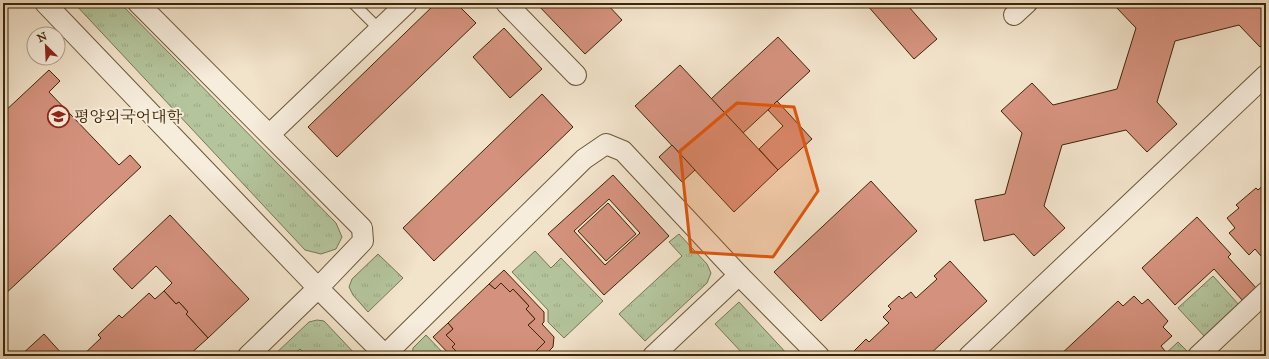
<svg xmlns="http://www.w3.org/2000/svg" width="1269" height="359" font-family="'IM FELL Great Primer','Noto Serif KR',serif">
<defs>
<pattern id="grass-tufts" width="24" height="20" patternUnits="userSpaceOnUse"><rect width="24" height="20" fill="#b4c59d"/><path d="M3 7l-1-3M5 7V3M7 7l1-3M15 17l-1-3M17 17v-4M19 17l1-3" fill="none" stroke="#9ca986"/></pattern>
</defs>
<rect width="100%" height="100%" fill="#f2e3cb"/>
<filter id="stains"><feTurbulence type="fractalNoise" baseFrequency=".005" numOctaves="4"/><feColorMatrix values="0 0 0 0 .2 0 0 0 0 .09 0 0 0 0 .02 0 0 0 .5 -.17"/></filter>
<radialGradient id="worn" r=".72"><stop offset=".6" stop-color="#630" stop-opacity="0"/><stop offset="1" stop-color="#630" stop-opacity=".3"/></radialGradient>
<g fill="url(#grass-tufts)" stroke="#787650">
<polygon points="74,3 120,3 336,223 342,237 336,249 321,254 305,250"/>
<polygon points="679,234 707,264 711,273 707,283 645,341 619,314 682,256 669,242"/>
<polygon points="535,251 551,268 561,258 603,301 564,338 548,322 548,310 512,272"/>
<polygon points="378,254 403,278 368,312 353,295 349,287 352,279"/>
<polygon points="1213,276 1240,306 1206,338 1178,308"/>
<polygon points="739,302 789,356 745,356 715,324"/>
<polygon points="317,320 324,321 357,356 307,356 300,349 292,356 273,356 309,322"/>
<polygon points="426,335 446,356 412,356 413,348"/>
<polygon points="1178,342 1187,351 1182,356 1163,356"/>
</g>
<g fill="#d4917d" stroke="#3d2704" fill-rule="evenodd">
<polygon points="436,3 456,3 476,23 337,157 308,127"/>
<polygon points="536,3 606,3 622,20 585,54"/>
<polygon points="869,3 913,3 909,7 937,39 914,59 867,5"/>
<polygon points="1118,3 1266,3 1266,42 1260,47 1239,25 1175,41 1157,102 1177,124 1147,152 1126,130 1062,145 1044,206 1065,228 1034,256 1014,234 984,241 975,200 1005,194 1022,133 1001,111 1032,83 1053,105 1117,89 1136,28 1115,6"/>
<polygon points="504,28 542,69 510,98 473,57"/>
<polygon points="778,37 810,71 743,133 711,99"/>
<polygon points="680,65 778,170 734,212 635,106"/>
<polygon points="49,70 60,81 49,92 119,165 130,155 141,167 3,296 3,113"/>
<polygon points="542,94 573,127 434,261 403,228"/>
<polygon points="777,101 812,139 778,170 759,149 783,126 768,110"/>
<polygon points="672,145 695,170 682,182 659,157"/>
<path d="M613,175L669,236L604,295L548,234ZM609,199L640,233L605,265L574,231Z"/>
<polygon points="871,181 917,231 821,321 774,272"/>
<polygon points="1266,183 1266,252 1261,256 1255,249 1249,255 1229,233 1235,228 1227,218 1239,208 1236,205 1256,188 1258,190"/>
<polygon points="608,203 636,234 606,261 578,231"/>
<polygon points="170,215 249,299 208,338 186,314 188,312 179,302 176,304 164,291 172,283 156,266 132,289 113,269"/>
<polygon points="1197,217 1231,254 1228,257 1258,290 1244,302 1214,269 1175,305 1142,268"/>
<polygon points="950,261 987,301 928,356 853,356 851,354 866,339 869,342 889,323 883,317 891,309 888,306 899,296 902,299 911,292 916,298 937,279 934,276"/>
<polygon points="504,270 544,312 544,322 542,324 554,337 553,347 544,356 535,356 538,353 536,351 545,342 528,325 535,319 526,309 529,306 513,289 510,292 501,283 495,289 489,284"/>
<polygon points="501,283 510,292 513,289 529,306 526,309 535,319 528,325 545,342 536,351 538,353 535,356 461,356 452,347 455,344 446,335 453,329 448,323 489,284 495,289"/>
<polygon points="164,291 176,304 179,302 188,312 186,314 208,338 188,356 82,356 101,338 98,335 119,315 122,318 149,293 155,299"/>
<polygon points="1134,296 1142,304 1148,299 1168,321 1163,327 1172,336 1161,346 1165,351 1159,356 1059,356 1118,301 1123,306"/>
<polygon points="448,323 453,329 446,335 455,344 452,347 461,356 451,356 433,337"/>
<polygon points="44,334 63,355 62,356 20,356"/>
<polygon points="1266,350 1266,356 1260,356"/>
</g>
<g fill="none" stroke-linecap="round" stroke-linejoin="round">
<defs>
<polyline id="service" points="353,3 379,29"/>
<g id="minor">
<polyline points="45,3 318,288 248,356"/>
<polyline points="138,3 362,228 363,241 318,288 386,356"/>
<polyline points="506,3 576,75"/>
<polyline points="1014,15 1027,3"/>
<polyline points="270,134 407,3"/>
<polyline points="385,355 584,159 606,144 623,151 739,275 819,356"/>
<polyline points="653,356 739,275"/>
<polyline points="969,356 1266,75"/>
<polyline points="1198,356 1266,292"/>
</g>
</defs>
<use href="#service" stroke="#6a5636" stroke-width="12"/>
<use href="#minor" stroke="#6a5636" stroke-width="22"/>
<use href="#service" stroke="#f7eddd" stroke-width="10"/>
<use href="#minor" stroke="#f7eddd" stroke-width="20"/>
</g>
<path fill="#df560c" fill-opacity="0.2" stroke="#df560c" stroke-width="3" stroke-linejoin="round" d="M737,103L794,107L818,191L773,257L691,252L680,151Z"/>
<defs>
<symbol id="university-ring" viewBox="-11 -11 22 22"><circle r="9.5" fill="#f7eddd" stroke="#8f2418" stroke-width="1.5"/><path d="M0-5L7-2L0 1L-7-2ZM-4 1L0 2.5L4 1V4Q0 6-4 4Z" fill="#8f2418"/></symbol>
</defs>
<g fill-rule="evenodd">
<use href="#university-ring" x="46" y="104" width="25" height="25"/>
</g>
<g text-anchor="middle" stroke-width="4" stroke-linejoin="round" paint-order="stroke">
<g font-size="16" fill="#3d2704" stroke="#f7eddd" text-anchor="start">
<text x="74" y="122">평양외국어대학</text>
</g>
</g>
<rect width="1269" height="359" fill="none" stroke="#f2e3cb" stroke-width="16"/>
<rect x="4" y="4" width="1261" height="351" fill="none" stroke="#3d2704" stroke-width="2"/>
<rect x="8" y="8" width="1253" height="343" fill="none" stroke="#3d2704"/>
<g transform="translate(46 46) rotate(336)"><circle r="19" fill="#f7eddd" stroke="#ad9e86"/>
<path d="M0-3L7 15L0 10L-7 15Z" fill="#8f2418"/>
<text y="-6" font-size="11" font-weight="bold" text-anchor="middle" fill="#3d2704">N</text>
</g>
<rect width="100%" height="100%" filter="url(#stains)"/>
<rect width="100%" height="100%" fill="url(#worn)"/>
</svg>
